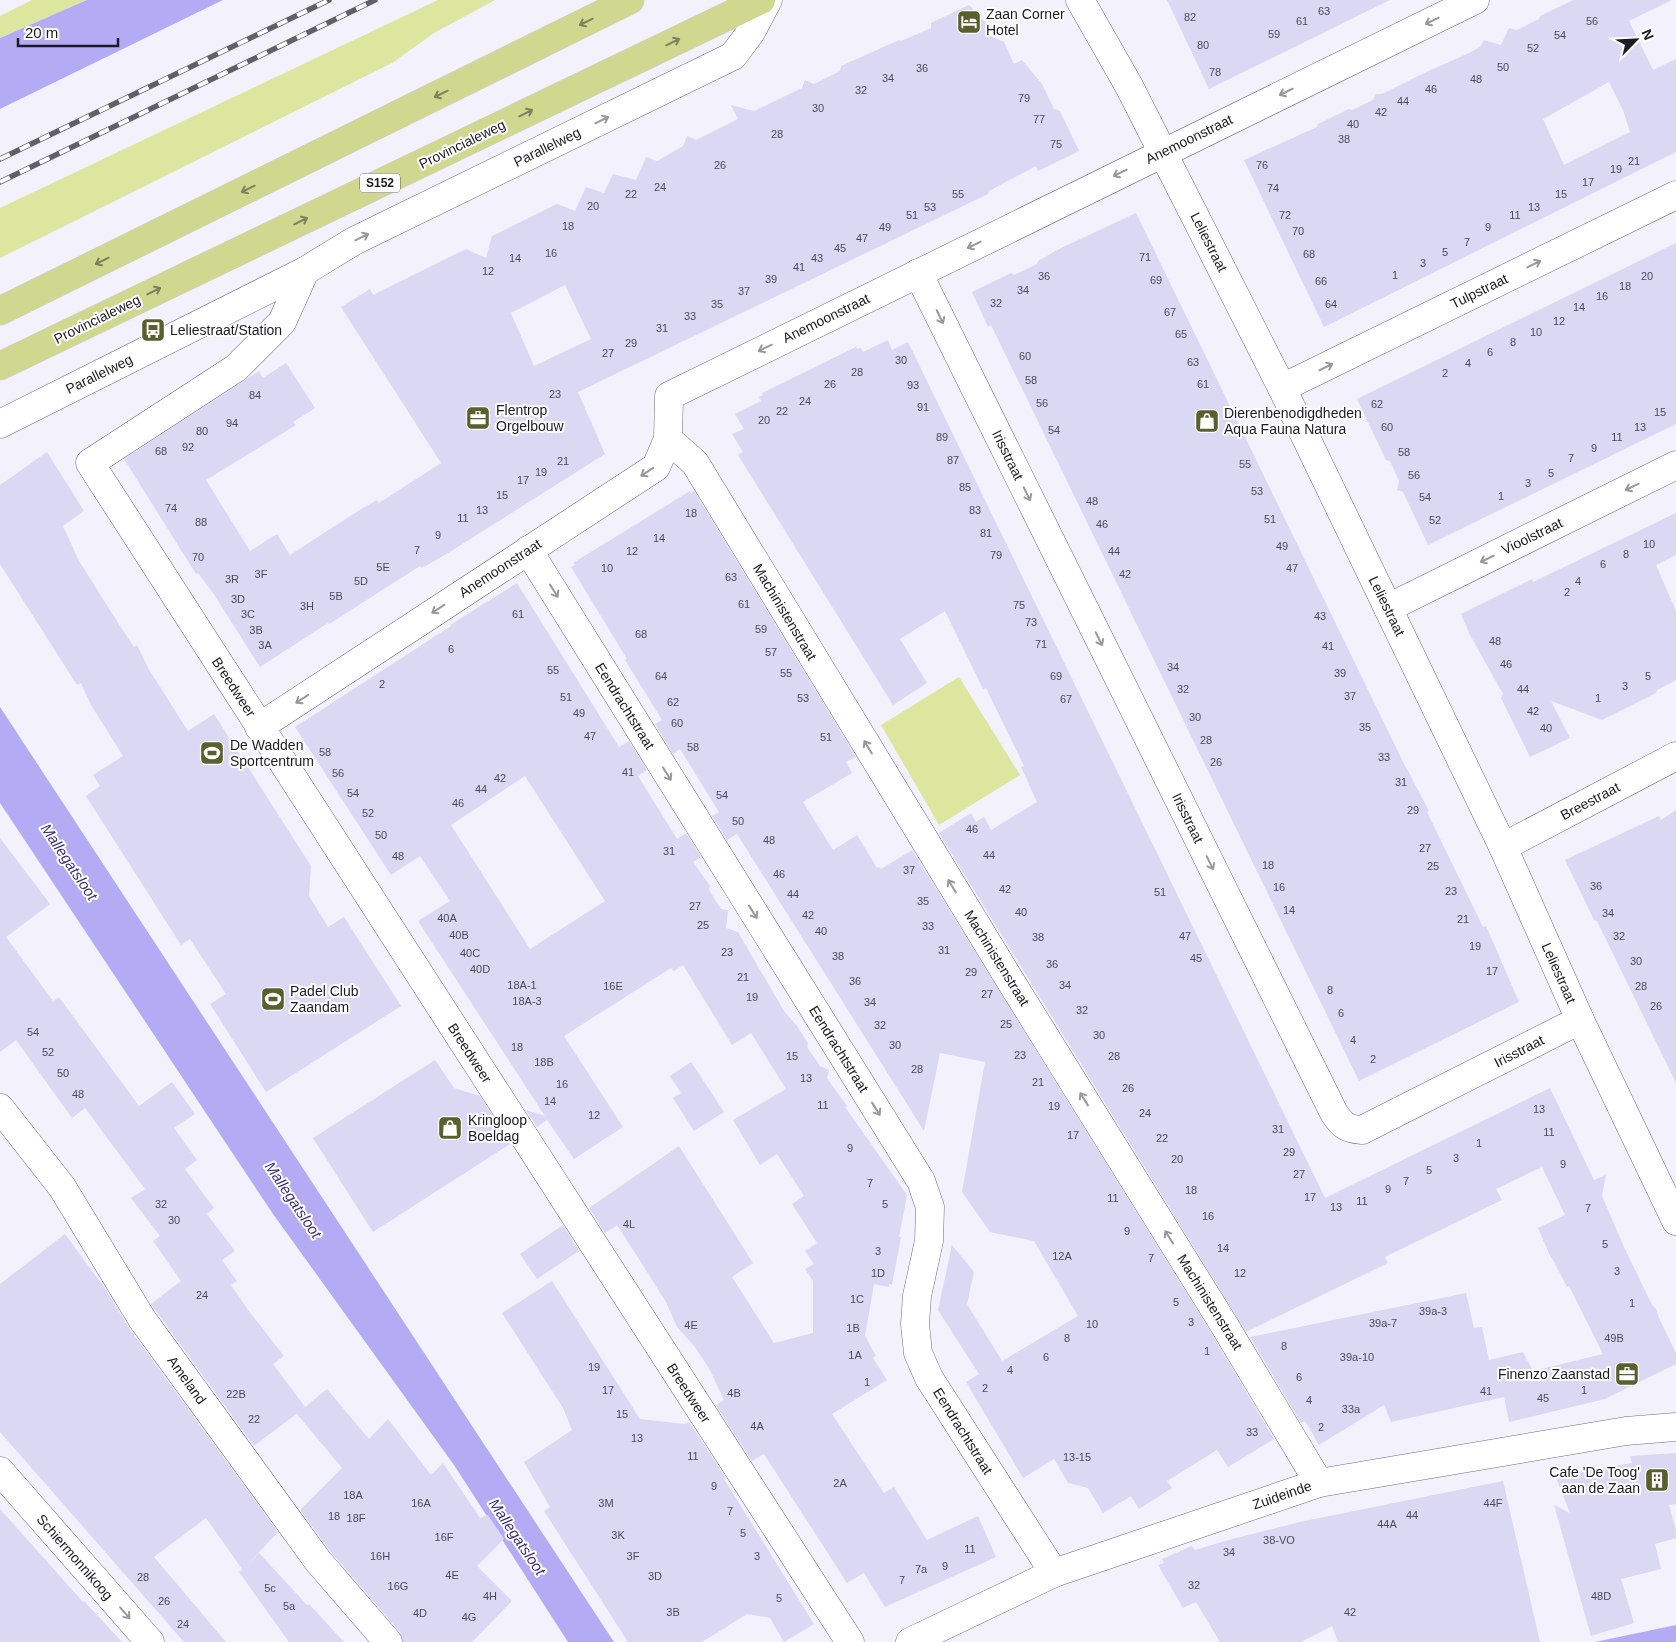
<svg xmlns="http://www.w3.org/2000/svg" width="1676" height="1642" font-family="Helvetica,sans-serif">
<rect width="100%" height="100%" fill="#f2f1fc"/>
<g fill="#dce69f">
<polygon points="32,0 87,0 0,38 0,16"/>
<polygon points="438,0 495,0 434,33 392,63 0,258 0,208"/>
<polygon points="959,677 1020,775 939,825 881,725"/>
</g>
<g fill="#b3abf4">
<polygon points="87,0 223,0 0,109 0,38"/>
<polygon points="0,707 614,1642 568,1642 454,1465 273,1214 0,803"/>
<polygon points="1676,1625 1676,1642 1595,1642"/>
</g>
<g fill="#dad8f3" fill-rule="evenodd">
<polygon points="1167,0 1390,0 1209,89"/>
<path d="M1573,0H1672L1629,21L1653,70L1676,59V152L1324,327L1244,160L1317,127L1318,124L1349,109L1352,110L1373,100L1376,94H1382L1420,75L1469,53L1480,47L1484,40L1501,45L1509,28L1517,30L1539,19L1540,16ZM1609,82L1623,110L1630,132L1564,165L1543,119Z"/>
<path d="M969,5L988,25L990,36L1004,42L1014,64L1022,60L1042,84L1054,109L1060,111L1079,151L1038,171L1036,166L989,191L988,194L578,392L605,454L448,553L422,568L420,566L334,621L329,624L328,623L260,667L213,593L198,573L196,574L124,459L259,371L263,378L286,363L315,408L293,422L296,425L206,480L250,551L277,534L290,555L358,511L377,500L379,503L441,463L341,307L370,289L373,295L466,249L486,258L492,236L557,204L575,211L586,187L604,193L613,174L636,180L646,157L657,161L683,146L687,136L696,140L738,119L731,105L754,111L802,88L805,80L814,84L840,71L841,66L899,40L901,41L931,28V23ZM565,285L591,339L534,366L511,313Z"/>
<polygon points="1136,213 1406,768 1407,769 1429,811 1427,812 1483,927 1486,926 1519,1002 1359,1081 991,325 988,327 972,292 1011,273 1014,275 1037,264 1038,261 1059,249"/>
<polygon points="1676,243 1676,424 1428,545 1403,492 1397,490 1399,481 1390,461 1386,460 1357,399"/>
<polygon points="888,340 892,350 908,342 1325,1198 1550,1088 1594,1180 1606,1175 1602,1196 1624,1247 1652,1305 1656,1309 1659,1318 1676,1353 1676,1364 1605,1399 1509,1422 1504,1397 1391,1422 1384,1405 1319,1445 1305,1421 1301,1423 1250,1337 1466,1293 1474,1328 1482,1327 1489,1360 1523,1352 1533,1371 1603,1354 1569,1286 1567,1287 1552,1258 1551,1258 1538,1228 1565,1215 1542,1167 1496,1189 1502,1200 1385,1257 1388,1263 1246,1332 939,833 971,813 976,822 984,817 991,830 1037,802 1021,767 1024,766 986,688 983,689 945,611 900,639 927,683 893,705 738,455 743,452 732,434 744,429 735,414 761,401 759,397 763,395 762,393 856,347 857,349 861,348 863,352"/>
<polygon points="47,452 84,511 63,526 79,561 120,626 134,647 137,645 148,668 188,731 214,714 311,866 309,896 328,927 344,917 401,1006 266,1092 210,1004 226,994 190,939 181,945 86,796 100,786 93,775 123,756 91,705 81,683 77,685 0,564 0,485"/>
<polygon points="690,491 691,493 694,491 856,757 846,762 852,773 803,802 833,850 857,835 877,868 879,867 881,869 912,850 1210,1331 1274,1439 1228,1467 1217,1450 1167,1481 1172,1488 1139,1509 1131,1496 1103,1513 1088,1488 1068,1483 1054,1459 1023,1478 966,1382 979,1374 938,1310 952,1245 974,1272 967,1304 1002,1361 1078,1316 1034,1241 990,1232 962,1192 985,1062 940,1053 924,1131 737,834 727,840 712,816 719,812 680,749 673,754 655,724 662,720 625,660 627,659 571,567 575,565 573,563"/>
<polygon points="1676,513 1676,555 1656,565 1676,611 1676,680 1657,690 1656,693 1602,720 1551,701 1570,738 1530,757 1501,698 1503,694 1470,635 1461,614 1532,579 1533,582"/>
<path d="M517,583L619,747L629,741L647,770L638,776L677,839L686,833L701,857L693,862L710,886L709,890L721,909L728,910L726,928L738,932L784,1011L797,1026L808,1043L807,1047L820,1066L829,1070L827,1078L847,1106L845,1107L907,1195L899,1237H901L892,1285L889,1284V1287L874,1284L865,1336L876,1356L873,1358L887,1380L832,1414L884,1493L894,1487L927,1540L978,1516L996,1557L885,1607L864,1573L847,1583L764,1454L752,1461L716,1405L724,1400L710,1370L695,1347L677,1327L666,1302L639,1259L617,1225L605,1233L589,1208L679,1146L753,1263L732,1277L774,1343L813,1333V1281L805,1269L814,1264L805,1251L817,1243L792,1204L804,1196L777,1154L760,1165L733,1120L786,1089L751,1033L732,1045L683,965L674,971L671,968L564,1036L623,1127L574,1159L547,1120L537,1127L526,1110L545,1116L418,921L450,901L420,856L391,875L295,727L451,626L450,625ZM525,776L605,901L530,949L451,825Z"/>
<polygon points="1676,810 1676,1083 1597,921 1594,920 1565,860 1659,816 1661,820"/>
<polygon points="0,838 50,904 6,937 53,1001 59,997 139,1106 172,1082 195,1114 174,1128 197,1160 185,1169 214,1208 207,1214 235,1251 222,1260 237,1281 231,1285 248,1310 284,1356 273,1364 305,1407 327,1389 369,1439 388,1419 431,1475 443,1463 480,1518 488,1515 504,1539 477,1566 512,1601 472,1642 403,1642 400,1632 330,1551 300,1510 342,1468 297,1414 303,1409 254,1446 151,1304 181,1281 153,1241 160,1236 131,1198 145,1189 85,1108 72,1118 16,1040 0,1052"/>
<polygon points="435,1060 454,1088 480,1096 510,1144 373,1232 313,1138"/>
<polygon points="691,1062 724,1112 694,1131 673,1098 681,1093 670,1076"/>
<polygon points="563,1225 579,1251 537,1279 520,1254"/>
<polygon points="65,1234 106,1290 129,1328 278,1532 247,1565 259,1553 307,1605 309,1604 344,1642 289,1642 239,1572 242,1569 206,1518 154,1557 226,1642 184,1642 0,1432 0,1284"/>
<polygon points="552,1281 640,1419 685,1424 689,1422 726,1478 724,1479 814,1624 784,1642 770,1618 747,1614 702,1642 628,1642 544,1511 550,1507 524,1462 572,1430 563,1408 502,1313"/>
<polygon points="1676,1453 1676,1504 1669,1505 1676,1530 1676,1538 1655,1544 1661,1569 1621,1579 1634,1623 1591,1636 1554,1505 1570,1513 1555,1475 1632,1463 1630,1456"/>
<polygon points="1503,1481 1540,1642 1338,1642 1332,1626 1301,1642 1220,1642 1196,1602 1183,1608 1158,1565 1164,1563 1162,1559 1192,1546 1195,1550 1232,1539 1300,1522"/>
<polygon points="0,1509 83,1602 84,1601 122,1642 0,1642"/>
</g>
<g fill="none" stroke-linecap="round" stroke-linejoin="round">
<defs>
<g id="minor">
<polyline points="305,271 282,322 236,368 90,463 850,1642"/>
<path d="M918,273L1334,1113C1342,1125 1346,1129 1362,1130L1580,1020"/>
<polyline points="1282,388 1676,195"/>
<polyline points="0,424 305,271 354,241 733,56 751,32 768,0"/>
<polyline points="668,439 695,463 1008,977 1223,1323 1319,1483"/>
<polyline points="528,550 921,1181 930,1207 929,1241 917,1296 915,1324 918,1353 929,1378 1054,1573"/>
<polyline points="1388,608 1676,465"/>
<polyline points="259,727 656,467 668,439 669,396 1475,0"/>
<polyline points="1503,847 1676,756"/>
<polyline points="0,1108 62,1187 142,1319 318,1561 388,1642"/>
<polyline points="0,1471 150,1642"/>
</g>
<g id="tertiary">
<polyline points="1080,0 1129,86 1282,388 1503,847 1580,1020 1676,1221"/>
<polyline points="910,1642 1054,1573 1319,1483 1626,1431 1676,1427"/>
</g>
<g id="primary">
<polyline points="0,311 630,0"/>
<polyline points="0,366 761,0"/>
</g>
</defs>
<use href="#minor" stroke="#6e6c83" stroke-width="29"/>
<use href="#tertiary" stroke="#6e6c83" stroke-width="29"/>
<use href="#primary" stroke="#d2d1d3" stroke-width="29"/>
<use href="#minor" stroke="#fff" stroke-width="28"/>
<use href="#tertiary" stroke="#fff" stroke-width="28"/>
<use href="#primary" stroke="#d0d78f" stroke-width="28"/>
<defs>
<g id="rail">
<polyline points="0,159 329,0"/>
<polyline points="0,182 375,0"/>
</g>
</defs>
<use href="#rail" stroke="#616069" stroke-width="5.5"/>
<use href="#rail" stroke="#fff" stroke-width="4" stroke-dasharray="11" stroke-linecap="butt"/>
</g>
<defs><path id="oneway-shaft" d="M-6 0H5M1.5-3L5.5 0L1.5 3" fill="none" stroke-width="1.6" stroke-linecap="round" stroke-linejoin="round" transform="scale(1.25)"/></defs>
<g stroke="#99989c">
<use href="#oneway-shaft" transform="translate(1432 21) rotate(154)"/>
<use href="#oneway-shaft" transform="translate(1286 92) rotate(154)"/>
<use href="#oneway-shaft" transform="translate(602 120) rotate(-26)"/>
<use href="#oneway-shaft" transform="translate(1120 173) rotate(154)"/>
<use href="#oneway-shaft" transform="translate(362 237) rotate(-26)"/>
<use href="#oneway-shaft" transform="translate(974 245) rotate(154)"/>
<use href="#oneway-shaft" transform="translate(1534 264) rotate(-26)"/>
<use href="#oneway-shaft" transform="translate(940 317) rotate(64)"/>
<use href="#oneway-shaft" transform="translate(765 348) rotate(154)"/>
<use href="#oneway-shaft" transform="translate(1326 367) rotate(-26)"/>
<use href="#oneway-shaft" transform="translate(647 472) rotate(147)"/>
<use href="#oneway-shaft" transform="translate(1632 487) rotate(154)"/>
<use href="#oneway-shaft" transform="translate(1027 494) rotate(64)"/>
<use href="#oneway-shaft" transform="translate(1487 559) rotate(154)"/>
<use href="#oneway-shaft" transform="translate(554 591) rotate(58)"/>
<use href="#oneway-shaft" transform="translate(438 609) rotate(147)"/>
<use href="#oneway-shaft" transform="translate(1099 639) rotate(64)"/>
<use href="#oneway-shaft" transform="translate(302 699) rotate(147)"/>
<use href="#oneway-shaft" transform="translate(868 747) rotate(-121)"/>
<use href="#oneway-shaft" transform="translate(667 774) rotate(58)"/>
<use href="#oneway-shaft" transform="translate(1210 863) rotate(64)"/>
<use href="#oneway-shaft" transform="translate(952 886) rotate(-121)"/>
<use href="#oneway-shaft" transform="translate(753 912) rotate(58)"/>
<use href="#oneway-shaft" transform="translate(1084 1099) rotate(-122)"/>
<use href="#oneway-shaft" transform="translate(876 1109) rotate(58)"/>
<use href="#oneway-shaft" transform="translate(1169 1237) rotate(-122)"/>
<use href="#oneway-shaft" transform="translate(125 1613) rotate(49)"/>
</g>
<g stroke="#7f825f">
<use href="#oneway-shaft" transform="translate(586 22) rotate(154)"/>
<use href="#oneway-shaft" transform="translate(673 42) rotate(-26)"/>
<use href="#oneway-shaft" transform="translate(441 94) rotate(154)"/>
<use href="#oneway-shaft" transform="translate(526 113) rotate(-26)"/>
<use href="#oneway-shaft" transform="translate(248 189) rotate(154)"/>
<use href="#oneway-shaft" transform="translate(301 221) rotate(-26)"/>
<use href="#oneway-shaft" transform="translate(102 261) rotate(154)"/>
<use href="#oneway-shaft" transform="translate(154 291) rotate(-26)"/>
</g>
<defs>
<symbol id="hotel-square" viewBox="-11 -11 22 22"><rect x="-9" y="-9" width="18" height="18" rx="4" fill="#59602e" stroke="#fff"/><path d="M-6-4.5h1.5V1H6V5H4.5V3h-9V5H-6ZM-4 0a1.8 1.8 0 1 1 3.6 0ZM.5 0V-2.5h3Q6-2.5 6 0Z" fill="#fff"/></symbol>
<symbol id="bus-square" viewBox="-11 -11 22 22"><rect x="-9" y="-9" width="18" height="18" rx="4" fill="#59602e" stroke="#fff"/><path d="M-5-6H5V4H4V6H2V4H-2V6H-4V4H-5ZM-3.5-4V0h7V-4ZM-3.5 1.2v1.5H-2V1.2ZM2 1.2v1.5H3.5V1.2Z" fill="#fff"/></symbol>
<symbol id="office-square" viewBox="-11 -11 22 22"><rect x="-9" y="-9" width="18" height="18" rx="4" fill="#59602e" stroke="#fff"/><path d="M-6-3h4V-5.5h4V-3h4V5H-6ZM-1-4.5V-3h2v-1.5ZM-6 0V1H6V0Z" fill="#fff"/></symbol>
<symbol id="shop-square" viewBox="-11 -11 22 22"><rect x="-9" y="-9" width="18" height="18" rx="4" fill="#59602e" stroke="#fff"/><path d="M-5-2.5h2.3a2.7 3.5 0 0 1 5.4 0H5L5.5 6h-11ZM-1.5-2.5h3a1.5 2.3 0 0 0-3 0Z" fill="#fff"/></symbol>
<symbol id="stadium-square" viewBox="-11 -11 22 22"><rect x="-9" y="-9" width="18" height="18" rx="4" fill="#59602e" stroke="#fff"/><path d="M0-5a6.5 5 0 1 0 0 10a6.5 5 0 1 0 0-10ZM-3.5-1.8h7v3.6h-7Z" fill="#fff"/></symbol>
<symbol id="building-square" viewBox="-11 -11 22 22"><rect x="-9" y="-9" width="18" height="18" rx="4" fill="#59602e" stroke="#fff"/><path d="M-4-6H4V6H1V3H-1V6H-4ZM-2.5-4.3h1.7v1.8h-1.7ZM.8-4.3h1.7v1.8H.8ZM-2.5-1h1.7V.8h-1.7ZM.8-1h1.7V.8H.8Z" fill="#fff"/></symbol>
</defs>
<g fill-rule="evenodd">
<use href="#hotel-square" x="955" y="8" width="28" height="28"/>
<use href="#bus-square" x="139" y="316" width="28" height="28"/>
<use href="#office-square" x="464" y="404" width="28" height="28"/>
<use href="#shop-square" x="1193" y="407" width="28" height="28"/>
<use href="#stadium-square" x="198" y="739" width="28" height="28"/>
<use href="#stadium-square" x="259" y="985" width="28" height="28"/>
<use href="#shop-square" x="436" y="1114" width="28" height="28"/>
<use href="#office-square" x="1613" y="1360" width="28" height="28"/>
<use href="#building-square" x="1643" y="1466" width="28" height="28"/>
</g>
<g text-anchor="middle" stroke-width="4" stroke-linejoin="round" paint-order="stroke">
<g font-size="11" fill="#4c4a58">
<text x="1324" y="15">63</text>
<text x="1190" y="21">82</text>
<text x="1302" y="25">61</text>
<text x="1592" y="25">56</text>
<text x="1274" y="38">59</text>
<text x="1560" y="39">54</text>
<text x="1203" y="49">80</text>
<text x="1533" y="52">52</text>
<text x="1503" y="71">50</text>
<text x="922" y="72">36</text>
<text x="1215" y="76">78</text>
<text x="888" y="82">34</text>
<text x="1476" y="83">48</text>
<text x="1431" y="93">46</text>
<text x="861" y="94">32</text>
<text x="1024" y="102">79</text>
<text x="1403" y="105">44</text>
<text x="818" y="112">30</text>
<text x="1381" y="116">42</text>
<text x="1039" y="123">77</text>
<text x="1353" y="128">40</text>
<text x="777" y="138">28</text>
<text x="1344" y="143">38</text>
<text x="1056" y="148">75</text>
<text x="1634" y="165">21</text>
<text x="720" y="169">26</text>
<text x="1262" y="169">76</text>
<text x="1616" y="173">19</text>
<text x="1588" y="186">17</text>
<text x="660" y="191">24</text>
<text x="1273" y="192">74</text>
<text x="631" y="198">22</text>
<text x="958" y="198">55</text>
<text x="1561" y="198">15</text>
<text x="593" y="210">20</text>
<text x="930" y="211">53</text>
<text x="1534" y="211">13</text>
<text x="912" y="219">51</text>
<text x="1285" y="219">72</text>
<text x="1515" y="219">11</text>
<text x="568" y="230">18</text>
<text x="885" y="231">49</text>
<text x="1488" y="231">9</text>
<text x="1298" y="235">70</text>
<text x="862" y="242">47</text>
<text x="1467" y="246">7</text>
<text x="840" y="252">45</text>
<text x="1445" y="256">5</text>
<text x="551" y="257">16</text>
<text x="1309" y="258">68</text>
<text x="1145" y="261">71</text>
<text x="515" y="262">14</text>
<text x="817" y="262">43</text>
<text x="1423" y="267">3</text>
<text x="799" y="271">41</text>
<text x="488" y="275">12</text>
<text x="1395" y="279">1</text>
<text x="1044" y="280">36</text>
<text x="1647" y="280">20</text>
<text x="771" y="283">39</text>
<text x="1156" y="284">69</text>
<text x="1321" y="285">66</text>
<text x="1625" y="290">18</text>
<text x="1023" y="294">34</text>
<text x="744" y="295">37</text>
<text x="1602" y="300">16</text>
<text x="996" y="307">32</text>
<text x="717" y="308">35</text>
<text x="1331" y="308">64</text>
<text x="1579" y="311">14</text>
<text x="1170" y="316">67</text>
<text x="690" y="320">33</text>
<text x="1559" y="325">12</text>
<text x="662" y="332">31</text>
<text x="1536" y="336">10</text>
<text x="1181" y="338">65</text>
<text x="1513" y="346">8</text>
<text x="631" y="347">29</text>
<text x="1490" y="356">6</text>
<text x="608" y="357">27</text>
<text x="1025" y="360">60</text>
<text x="901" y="364">30</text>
<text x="1193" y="366">63</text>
<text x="1468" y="367">4</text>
<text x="857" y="376">28</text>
<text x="1445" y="377">2</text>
<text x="1031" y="384">58</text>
<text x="830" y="388">26</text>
<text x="1203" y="388">61</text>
<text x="913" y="389">93</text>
<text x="555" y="398">23</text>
<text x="255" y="399">84</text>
<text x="805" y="405">24</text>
<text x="1042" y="407">56</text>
<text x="1377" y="408">62</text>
<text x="923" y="411">91</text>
<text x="782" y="415">22</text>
<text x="1660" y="416">15</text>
<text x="764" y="424">20</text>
<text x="232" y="427">94</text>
<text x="1387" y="431">60</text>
<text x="1640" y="431">13</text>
<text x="1054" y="434">54</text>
<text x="202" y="435">80</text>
<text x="942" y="441">89</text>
<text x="1617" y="441">11</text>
<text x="188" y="451">92</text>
<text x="1594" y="452">9</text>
<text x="161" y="455">68</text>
<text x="1404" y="456">58</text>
<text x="1571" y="462">7</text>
<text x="953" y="464">87</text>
<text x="563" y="465">21</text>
<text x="1245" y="468">55</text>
<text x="541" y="476">19</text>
<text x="1551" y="477">5</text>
<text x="1414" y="479">56</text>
<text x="523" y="484">17</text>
<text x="1528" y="487">3</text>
<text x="965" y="491">85</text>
<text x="1257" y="495">53</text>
<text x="502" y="499">15</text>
<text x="1501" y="500">1</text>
<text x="1425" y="501">54</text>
<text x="1092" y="505">48</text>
<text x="171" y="512">74</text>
<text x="482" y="514">13</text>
<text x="975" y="514">83</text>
<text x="691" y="517">18</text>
<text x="463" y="522">11</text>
<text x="1270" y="523">51</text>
<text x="1435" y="524">52</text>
<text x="201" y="526">88</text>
<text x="1102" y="528">46</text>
<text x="986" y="537">81</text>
<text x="438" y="539">9</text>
<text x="659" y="542">14</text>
<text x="1649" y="548">10</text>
<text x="1282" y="550">49</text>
<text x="417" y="554">7</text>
<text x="632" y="555">12</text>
<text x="1114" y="555">44</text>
<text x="1626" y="558">8</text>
<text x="996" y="559">79</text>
<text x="198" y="561">70</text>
<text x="1603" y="568">6</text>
<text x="383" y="571">5E</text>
<text x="607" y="572">10</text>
<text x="1292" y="572">47</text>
<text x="261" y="578">3F</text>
<text x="1125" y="578">42</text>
<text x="731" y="581">63</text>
<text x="232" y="583">3R</text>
<text x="361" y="585">5D</text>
<text x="1578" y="585">4</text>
<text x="1567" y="596">2</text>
<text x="336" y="600">5B</text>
<text x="238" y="603">3D</text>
<text x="744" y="608">61</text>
<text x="1019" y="609">75</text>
<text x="307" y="610">3H</text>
<text x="248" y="618">3C</text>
<text x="518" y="618">61</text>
<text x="1320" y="620">43</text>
<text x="1031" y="626">73</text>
<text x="761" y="633">59</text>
<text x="256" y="634">3B</text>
<text x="641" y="638">68</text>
<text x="1495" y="645">48</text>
<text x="1041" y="648">71</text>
<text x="265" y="649">3A</text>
<text x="1328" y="650">41</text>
<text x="451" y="653">6</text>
<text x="771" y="656">57</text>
<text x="1506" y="668">46</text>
<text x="1173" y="671">34</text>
<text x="553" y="674">55</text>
<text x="786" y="677">55</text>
<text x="1340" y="677">39</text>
<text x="661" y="680">64</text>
<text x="1056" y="680">69</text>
<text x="1648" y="680">5</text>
<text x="382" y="688">2</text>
<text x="1625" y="690">3</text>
<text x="1183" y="693">32</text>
<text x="1523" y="693">44</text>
<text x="1350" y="700">37</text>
<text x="566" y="701">51</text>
<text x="803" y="702">53</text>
<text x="1598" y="702">1</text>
<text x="1066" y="703">67</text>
<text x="673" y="706">62</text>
<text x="1533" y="715">42</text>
<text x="579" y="717">49</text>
<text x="1195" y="721">30</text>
<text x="677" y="727">60</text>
<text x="1365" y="731">35</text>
<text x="1546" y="732">40</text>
<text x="590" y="740">47</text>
<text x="826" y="741">51</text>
<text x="1206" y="744">28</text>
<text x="693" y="751">58</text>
<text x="325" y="756">58</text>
<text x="1384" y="761">33</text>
<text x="1216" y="766">26</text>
<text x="628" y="776">41</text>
<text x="338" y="777">56</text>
<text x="500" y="782">42</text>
<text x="1401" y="786">31</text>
<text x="481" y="793">44</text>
<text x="353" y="797">54</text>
<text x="722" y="799">54</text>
<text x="458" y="807">46</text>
<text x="1413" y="814">29</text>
<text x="368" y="817">52</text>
<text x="738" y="825">50</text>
<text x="972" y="833">46</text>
<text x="381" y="839">50</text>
<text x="769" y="844">48</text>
<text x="1425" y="852">27</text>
<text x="669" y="855">31</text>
<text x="989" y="859">44</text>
<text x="398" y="860">48</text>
<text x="1268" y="869">18</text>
<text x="1433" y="870">25</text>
<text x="909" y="874">37</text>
<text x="779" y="878">46</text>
<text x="1596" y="890">36</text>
<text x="1279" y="891">16</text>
<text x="1005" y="893">42</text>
<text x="1451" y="895">23</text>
<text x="1160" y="896">51</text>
<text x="793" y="898">44</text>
<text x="923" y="905">35</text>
<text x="695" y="910">27</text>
<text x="1289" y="914">14</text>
<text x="1021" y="916">40</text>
<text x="1608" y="917">34</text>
<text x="808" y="919">42</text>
<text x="447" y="922">40A</text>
<text x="1463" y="923">21</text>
<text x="703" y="929">25</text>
<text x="928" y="930">33</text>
<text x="821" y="935">40</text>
<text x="459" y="939">40B</text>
<text x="1185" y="940">47</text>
<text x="1619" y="940">32</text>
<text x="1038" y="941">38</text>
<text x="1475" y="950">19</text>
<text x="944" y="954">31</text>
<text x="727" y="956">23</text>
<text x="470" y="957">40C</text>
<text x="838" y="960">38</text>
<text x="1196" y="962">45</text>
<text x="1636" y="965">30</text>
<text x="1052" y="968">36</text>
<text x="480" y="973">40D</text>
<text x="1492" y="975">17</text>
<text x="971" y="976">29</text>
<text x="743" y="981">21</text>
<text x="855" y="985">36</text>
<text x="522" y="989">18A-1</text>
<text x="1065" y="989">34</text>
<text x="613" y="990">16E</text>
<text x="1641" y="990">28</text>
<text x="1330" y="994">8</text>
<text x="987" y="998">27</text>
<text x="752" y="1001">19</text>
<text x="527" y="1005">18A-3</text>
<text x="870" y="1006">34</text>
<text x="1656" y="1010">26</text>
<text x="1082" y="1014">32</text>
<text x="1341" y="1017">6</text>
<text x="1006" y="1028">25</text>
<text x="880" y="1029">32</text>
<text x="33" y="1036">54</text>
<text x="1099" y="1039">30</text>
<text x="1353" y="1044">4</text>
<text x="895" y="1049">30</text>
<text x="517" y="1051">18</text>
<text x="48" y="1056">52</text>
<text x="1020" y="1059">23</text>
<text x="792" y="1060">15</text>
<text x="1114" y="1060">28</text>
<text x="1373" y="1063">2</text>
<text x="544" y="1066">18B</text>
<text x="917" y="1073">28</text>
<text x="63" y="1077">50</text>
<text x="806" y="1082">13</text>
<text x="1038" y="1086">21</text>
<text x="562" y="1088">16</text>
<text x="1128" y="1092">26</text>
<text x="78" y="1098">48</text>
<text x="550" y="1105">14</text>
<text x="823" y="1109">11</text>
<text x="1054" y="1110">19</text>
<text x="1539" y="1113">13</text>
<text x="1145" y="1117">24</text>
<text x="594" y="1119">12</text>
<text x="1278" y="1133">31</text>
<text x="1549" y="1136">11</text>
<text x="1073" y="1139">17</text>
<text x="1162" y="1142">22</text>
<text x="1479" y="1147">1</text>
<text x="850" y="1152">9</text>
<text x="1289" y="1156">29</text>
<text x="1456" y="1162">3</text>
<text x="1177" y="1163">20</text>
<text x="1563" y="1168">9</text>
<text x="1429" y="1174">5</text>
<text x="1299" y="1178">27</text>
<text x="1406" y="1185">7</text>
<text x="870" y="1187">7</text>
<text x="1388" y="1193">9</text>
<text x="1191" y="1194">18</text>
<text x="1310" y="1201">17</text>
<text x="1113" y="1202">11</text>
<text x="1362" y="1205">11</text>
<text x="161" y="1208">32</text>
<text x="885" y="1208">5</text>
<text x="1336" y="1211">13</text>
<text x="1588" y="1212">7</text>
<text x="1208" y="1220">16</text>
<text x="174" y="1224">30</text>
<text x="629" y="1228">4L</text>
<text x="1127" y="1235">9</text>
<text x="1605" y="1248">5</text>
<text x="1223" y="1252">14</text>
<text x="878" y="1255">3</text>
<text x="1062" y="1260">12A</text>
<text x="1151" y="1262">7</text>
<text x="1617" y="1275">3</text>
<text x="878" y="1277">1D</text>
<text x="1240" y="1277">12</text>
<text x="202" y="1299">24</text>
<text x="857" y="1303">1C</text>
<text x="1176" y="1306">5</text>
<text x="1632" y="1307">1</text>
<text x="1433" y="1315">39a-3</text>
<text x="1191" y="1326">3</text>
<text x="1383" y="1327">39a-7</text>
<text x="1092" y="1328">10</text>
<text x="691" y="1329">4E</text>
<text x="853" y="1332">1B</text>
<text x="1067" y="1342">8</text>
<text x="1614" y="1342">49B</text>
<text x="1284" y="1350">8</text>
<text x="1207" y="1355">1</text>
<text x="855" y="1359">1A</text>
<text x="1046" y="1361">6</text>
<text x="1357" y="1361">39a-10</text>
<text x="594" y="1371">19</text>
<text x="1010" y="1374">4</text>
<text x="1299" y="1381">6</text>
<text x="867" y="1386">1</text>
<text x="985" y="1392">2</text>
<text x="608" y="1394">17</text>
<text x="1584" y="1394">1</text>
<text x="1486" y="1395">41</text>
<text x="734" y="1397">4B</text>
<text x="236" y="1398">22B</text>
<text x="1543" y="1402">45</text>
<text x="1309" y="1404">4</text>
<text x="1351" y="1413">33a</text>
<text x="622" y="1418">15</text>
<text x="254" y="1423">22</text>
<text x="757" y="1430">4A</text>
<text x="1321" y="1431">2</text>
<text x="1252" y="1436">33</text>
<text x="637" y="1442">13</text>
<text x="693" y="1460">11</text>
<text x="1077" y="1461">13-15</text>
<text x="840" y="1487">2A</text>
<text x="714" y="1490">9</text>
<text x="353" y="1499">18A</text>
<text x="421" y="1507">16A</text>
<text x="606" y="1507">3M</text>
<text x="1493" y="1507">44F</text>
<text x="730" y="1515">7</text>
<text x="1412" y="1519">44</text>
<text x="334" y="1520">18</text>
<text x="356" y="1522">18F</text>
<text x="1387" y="1528">44A</text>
<text x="743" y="1537">5</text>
<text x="618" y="1539">3K</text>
<text x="444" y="1541">16F</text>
<text x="1279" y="1544">38-VO</text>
<text x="970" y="1553">11</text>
<text x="1229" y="1556">34</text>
<text x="380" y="1560">16H</text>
<text x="633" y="1560">3F</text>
<text x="757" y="1560">3</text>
<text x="945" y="1570">9</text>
<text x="921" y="1573">7a</text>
<text x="452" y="1579">4E</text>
<text x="655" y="1580">3D</text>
<text x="143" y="1581">28</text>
<text x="902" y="1584">7</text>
<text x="1194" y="1589">32</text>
<text x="398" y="1590">16G</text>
<text x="270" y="1592">5c</text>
<text x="490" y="1600">4H</text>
<text x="1601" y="1600">48D</text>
<text x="779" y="1602">5</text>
<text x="164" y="1605">26</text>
<text x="289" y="1610">5a</text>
<text x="673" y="1616">3B</text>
<text x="1350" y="1616">42</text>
<text x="420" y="1617">4D</text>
<text x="469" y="1621">4G</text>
<text x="183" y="1628">24</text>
</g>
<rect fill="#fff" stroke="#605f66" stroke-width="1" x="360" y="173.5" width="40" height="19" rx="4"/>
<g font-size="12" font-weight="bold" fill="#1c1b24">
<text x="380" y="187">S152</text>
</g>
<g font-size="14" fill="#1c1b24" stroke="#fff" text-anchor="start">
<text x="986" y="19">Zaan Corner<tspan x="986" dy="16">Hotel</tspan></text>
<text x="170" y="335">Leliestraat/Station</text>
<text x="496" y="415">Flentrop<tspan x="496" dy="16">Orgelbouw</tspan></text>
<text x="1224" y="418">Dierenbenodigdheden<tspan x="1224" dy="16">Aqua Fauna Natura</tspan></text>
<text x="230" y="750">De Wadden<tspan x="230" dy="16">Sportcentrum</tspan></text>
<text x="290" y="996">Padel Club<tspan x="290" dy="16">Zaandam</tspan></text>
<text x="468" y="1125">Kringloop<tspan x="468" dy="16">Boeldag</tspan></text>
<text x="1610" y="1379" text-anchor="end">Finenzo Zaanstad</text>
<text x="1640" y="1477" text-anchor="end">Cafe 'De Toog'<tspan x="1640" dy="16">aan de Zaan</tspan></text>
</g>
<g font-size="14" fill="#1c1b24" stroke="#fff">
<text transform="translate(1189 139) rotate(-26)" y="5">Anemoonstraat</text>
<text transform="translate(462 144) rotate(-26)" y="5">Provincialeweg</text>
<text transform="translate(547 147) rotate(-26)" y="5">Parallelweg</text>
<text transform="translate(1209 242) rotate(63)" y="5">Leliestraat</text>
<text transform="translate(1479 291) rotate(-26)" y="5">Tulpstraat</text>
<text transform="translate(826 318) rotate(-26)" y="5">Anemoonstraat</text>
<text transform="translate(97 319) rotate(-26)" y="5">Provincialeweg</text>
<text transform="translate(99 374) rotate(-26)" y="5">Parallelweg</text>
<text transform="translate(1008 455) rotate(64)" y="5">Irisstraat</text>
<text transform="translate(1532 536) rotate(-26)" y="5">Vioolstraat</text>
<text transform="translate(500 568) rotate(-33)" y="5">Anemoonstraat</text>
<text transform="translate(1387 606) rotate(64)" y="5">Leliestraat</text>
<text transform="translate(785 612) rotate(59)" y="5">Machinistenstraat</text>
<text transform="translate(234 687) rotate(57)" y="5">Breedweer</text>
<text transform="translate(625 706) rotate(58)" y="5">Eendrachtstraat</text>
<text transform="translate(1590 801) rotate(-28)" y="5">Breestraat</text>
<text transform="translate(1188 818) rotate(64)" y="5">Irisstraat</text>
<text transform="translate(997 958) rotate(58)" y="5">Machinistenstraat</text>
<text transform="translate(1559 973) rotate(66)" y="5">Leliestraat</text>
<text transform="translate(839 1049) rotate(58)" y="5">Eendrachtstraat</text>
<text transform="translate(1519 1051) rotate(-27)" y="5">Irisstraat</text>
<text transform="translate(470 1053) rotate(57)" y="5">Breedweer</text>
<text transform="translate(1210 1302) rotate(58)" y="5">Machinistenstraat</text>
<text transform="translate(187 1380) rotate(54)" y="5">Ameland</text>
<text transform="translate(689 1393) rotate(57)" y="5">Breedweer</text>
<text transform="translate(963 1431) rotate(58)" y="5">Eendrachtstraat</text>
<text transform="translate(1282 1495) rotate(-19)" y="5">Zuideinde</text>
<text transform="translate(75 1557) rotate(49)" y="5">Schiermonnikoog</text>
</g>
<g font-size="15" font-style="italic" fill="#3e2b7d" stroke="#fff">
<text transform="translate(69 862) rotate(56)" y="5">Mallegatsloot</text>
<text transform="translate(293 1200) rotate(56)" y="5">Mallegatsloot</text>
<text transform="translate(517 1537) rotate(56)" y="5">Mallegatsloot</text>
</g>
</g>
<g transform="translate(1636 40) rotate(66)" stroke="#ffffff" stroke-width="4" paint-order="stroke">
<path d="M0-4L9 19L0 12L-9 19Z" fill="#1c1b24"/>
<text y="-8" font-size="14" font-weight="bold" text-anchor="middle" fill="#1c1b24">N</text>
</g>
<path d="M18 38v8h100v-8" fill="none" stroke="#1c1b24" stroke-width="2.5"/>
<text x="25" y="38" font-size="15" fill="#1c1b24" stroke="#ffffff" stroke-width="4" paint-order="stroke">20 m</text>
</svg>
